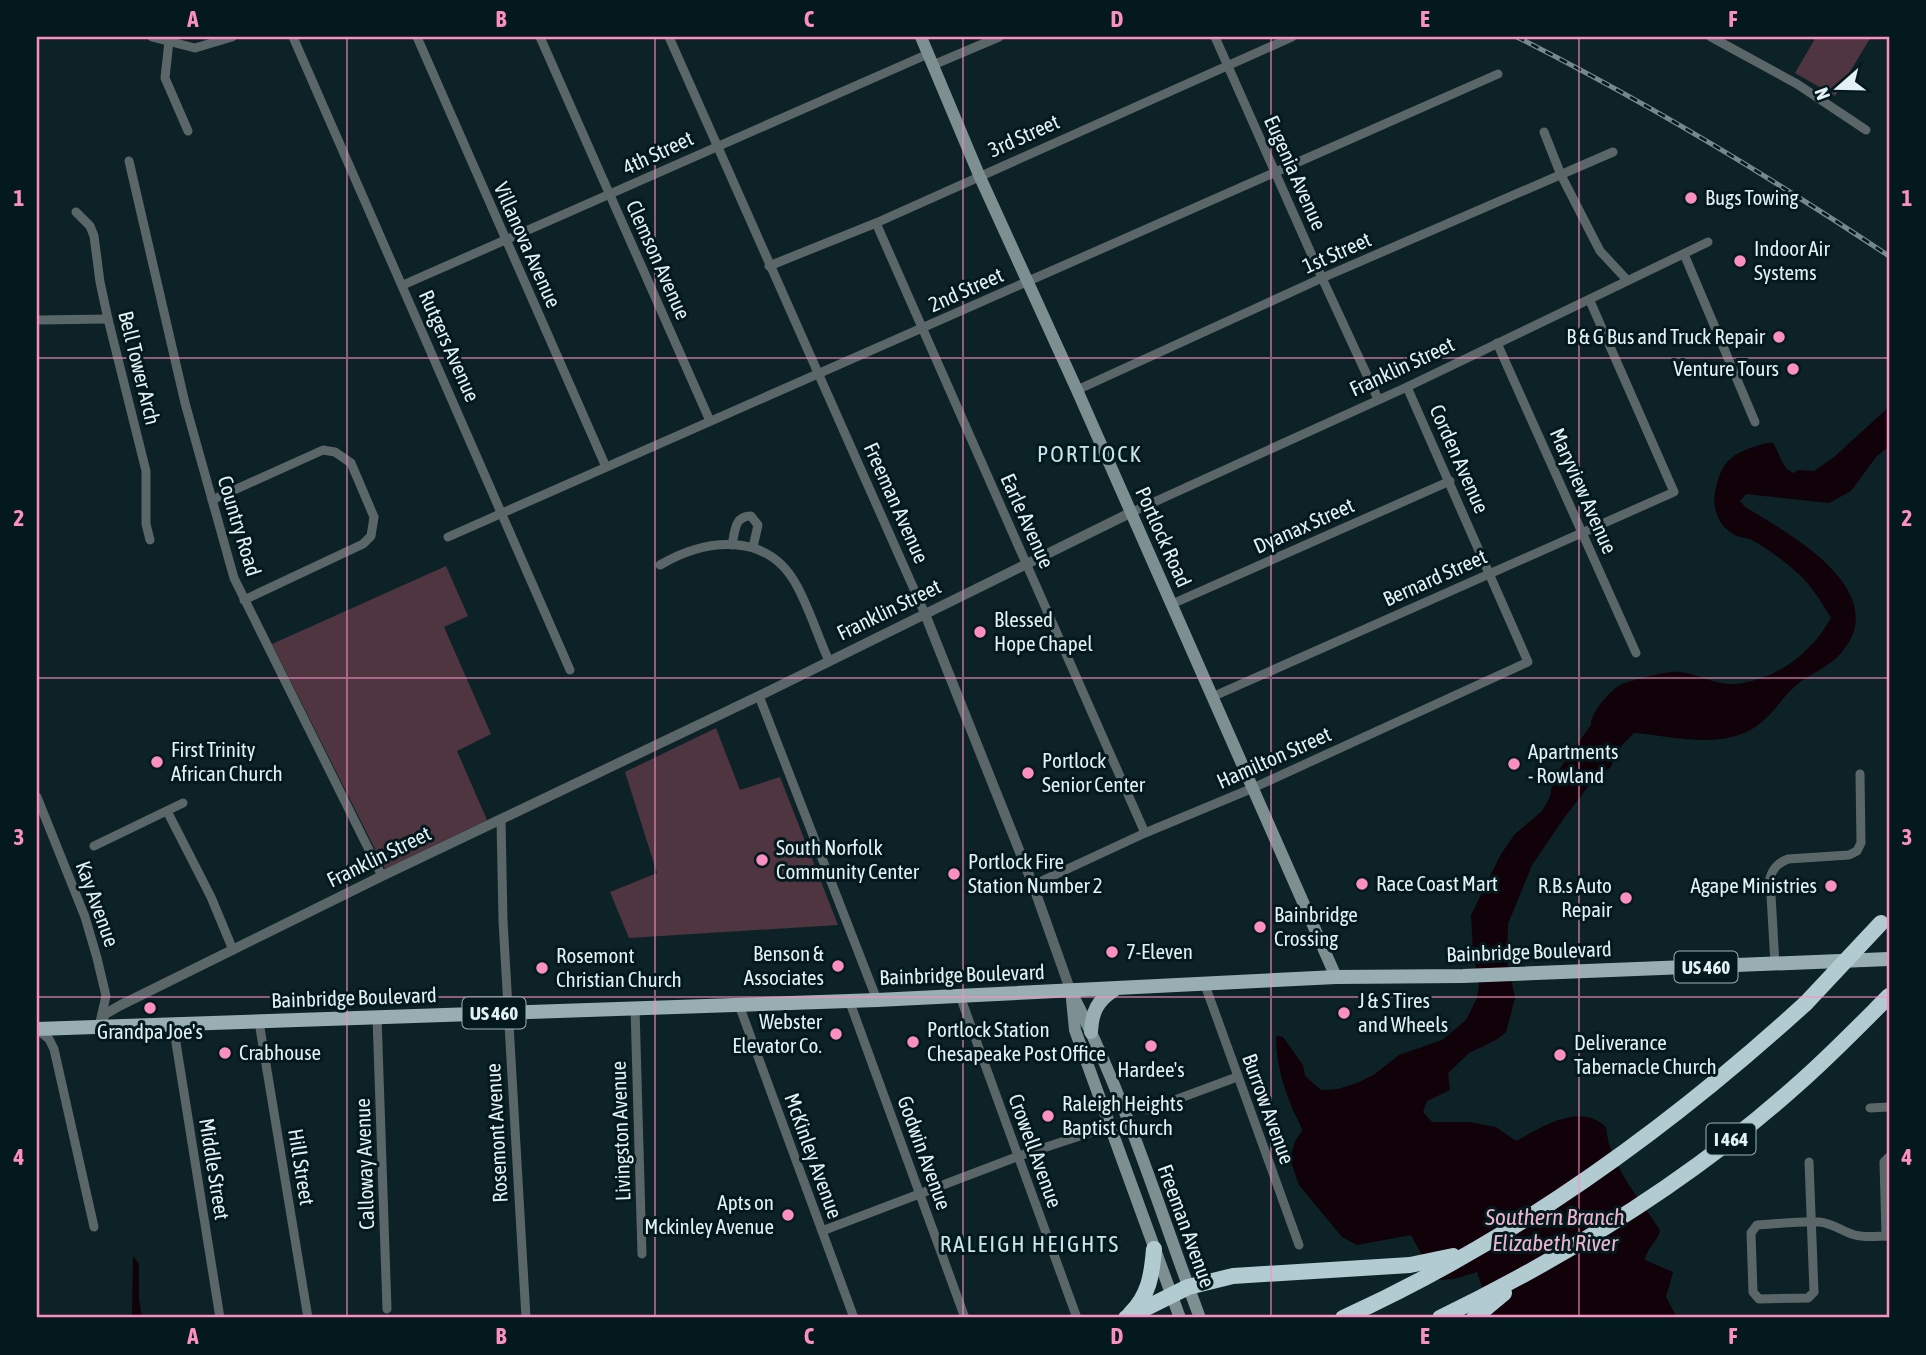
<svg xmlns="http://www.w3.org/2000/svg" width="1926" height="1355" font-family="'Asap Condensed',sans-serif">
<rect width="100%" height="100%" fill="#0c2227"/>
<g fill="#4e3540">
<polygon points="1816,37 1871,37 1835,96 1795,73"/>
<polygon points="446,566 468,616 444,627 491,734 457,751 487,820 385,869 272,644"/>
<polygon points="716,728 740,790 780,777 838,925 629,938 610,892 657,873 625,772"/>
</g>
<g fill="#110108">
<path d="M1889,407V446L1876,457L1851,491L1829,503L1746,494L1740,501L1745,507C1787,532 1889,588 1845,648C1832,666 1815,671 1799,683C1783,695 1774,714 1758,725C1723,751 1674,736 1634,733L1622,745L1610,768L1597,775L1564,818L1532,865L1508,924L1507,959L1515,998L1506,1032L1496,1040L1469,1053L1448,1073L1450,1090L1427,1101L1423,1112L1432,1122H1469L1496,1127L1516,1141C1543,1127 1579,1102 1606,1127C1609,1165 1640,1199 1660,1230C1658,1242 1646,1248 1645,1260L1673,1272L1666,1297L1677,1318H1493L1477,1272L1454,1279L1435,1280L1411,1235L1357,1245L1342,1237L1299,1185L1290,1159L1295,1141L1302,1131C1301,1123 1296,1118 1293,1110C1283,1084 1277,1067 1276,1038L1277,1036L1283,1037L1303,1065L1305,1076L1321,1090L1338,1089L1357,1083L1375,1074L1399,1055L1442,1040L1466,1020L1477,998L1479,985L1473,952L1471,915L1501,854L1515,834L1542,811L1550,797L1553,778L1591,725C1590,713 1611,689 1622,684C1634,680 1669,670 1680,672C1704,675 1718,688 1743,683C1781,676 1812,652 1831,618C1820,599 1809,582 1792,568C1780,558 1766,548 1752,540C1747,538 1742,538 1737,536C1717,527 1711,506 1716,487C1720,473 1722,465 1734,456C1740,451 1767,441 1773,443C1780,453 1782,470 1794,473L1798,470L1814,471L1834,457Z"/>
<polygon points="133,1256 139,1264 139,1299 142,1318 132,1318"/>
</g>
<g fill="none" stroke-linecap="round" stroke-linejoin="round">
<g stroke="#5b6668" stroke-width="9">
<polyline points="152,37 195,48 232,37"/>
<polyline points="293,37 570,670"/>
<polyline points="417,37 606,467"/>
<polyline points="540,37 710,421"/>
<polyline points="669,37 925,614"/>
<polyline points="1215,37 1322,278 1378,399"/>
<polyline points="1711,37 1797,84 1866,130"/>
<polyline points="169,41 165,78 188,131"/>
<polyline points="933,65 999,37"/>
<polyline points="1544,132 1561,175 1600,251 1627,280"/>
<polyline points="129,161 185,403 234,578 382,876"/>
<polyline points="76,212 90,226 94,236 100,282 108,319 146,471 146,524 150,540"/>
<polyline points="876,223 1145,833"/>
<polyline points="1684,254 1755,422"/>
<polyline points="769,266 876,223 1292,37"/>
<polyline points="403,285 928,54"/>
<polyline points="37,320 108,319"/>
<polyline points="1497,343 1636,653"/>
<polyline points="1077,390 1322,278 1613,152"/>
<polyline points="212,500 323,450 335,452 351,463 374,517 371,536 363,544 244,600"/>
<polyline points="1130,513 1407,387 1708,242"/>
<polyline points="448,537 1498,74"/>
<path d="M732,545C735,532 734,516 751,516L758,525L753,547"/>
<path d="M660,565C706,538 768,531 797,586C810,610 818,637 829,661"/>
<polyline points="1172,604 1450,481"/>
<polyline points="759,696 877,1000"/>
<polyline points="1212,697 1674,492 1590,301"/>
<polyline points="37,797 85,917 97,958 106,996 100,1022"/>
<polyline points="167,811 211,897 233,950"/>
<polyline points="501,820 503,921 526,1318"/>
<polyline points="94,846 183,803"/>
<polyline points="1033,885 1145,833 1253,788 1528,662 1407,387"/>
<path d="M1775,964L1770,878C1773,868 1778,863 1788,859L1849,855L1857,851L1861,843L1860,774"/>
<polyline points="1205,985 1299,1245"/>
<polyline points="960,996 1077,1318"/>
<polyline points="849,1000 965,1318"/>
<polyline points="739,1005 854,1318"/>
<polyline points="635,1008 642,1254"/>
<polyline points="377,1017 387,1309"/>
<polyline points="259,1022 308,1318"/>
<polyline points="173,1024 220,1318"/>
<polyline points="38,1030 49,1039 54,1049 94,1227"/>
<polyline points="1870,1108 1889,1107"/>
<polyline points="1148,1110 1237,1077"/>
<path d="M1809,1162L1814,1292L1808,1298L1759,1299L1753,1292L1751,1233L1757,1225C1777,1224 1799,1221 1819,1222C1833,1223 1843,1232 1855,1235C1865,1238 1879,1236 1889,1236"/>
<polyline points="822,1231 1019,1156 1092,1132"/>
<polyline points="1886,1236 1884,1162 1889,1157"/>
</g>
<g stroke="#5b6668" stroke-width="10">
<polyline points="925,614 1033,885 1071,992"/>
<polyline points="99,1027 105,1014 121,1005 382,876 759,696 1130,513"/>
</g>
<g stroke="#7e8f92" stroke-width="12">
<polyline points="921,37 979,175 1077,390 1336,977"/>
<path d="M1071,992C1125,1095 1159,1209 1200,1318"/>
<polyline points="1072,999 1075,1030 1180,1318"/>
</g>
<g stroke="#99aeb3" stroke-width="14">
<polyline points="37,1029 877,1000 1336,977 1463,976 1889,959"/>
<path d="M1091,1032C1092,1012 1097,1001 1114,990"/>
</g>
<g stroke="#b1cbd1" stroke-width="16">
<path d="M1130,1314C1149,1296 1152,1274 1154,1249"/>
<polyline points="1126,1318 1188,1287 1233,1276 1410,1265 1453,1256"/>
<path d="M1343,1318C1515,1240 1667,1130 1806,1003"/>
<path d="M1440,1318C1567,1256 1691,1180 1797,1085C1829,1057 1859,1026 1889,996"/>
<polyline points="1474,1318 1504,1293"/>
</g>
<defs>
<path id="rail" d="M1517,37C1646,102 1769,176 1889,256"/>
</defs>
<use href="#rail" stroke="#76888c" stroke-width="5"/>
<use href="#rail" stroke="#03191d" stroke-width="2.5" stroke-dasharray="8" stroke-linecap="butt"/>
<polyline stroke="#b1cbd1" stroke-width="16" points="1806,1003 1881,923"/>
</g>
<path fill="none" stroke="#fc8fc2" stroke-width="2" stroke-opacity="0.55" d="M347,37V1318M655,37V1318M963,37V1318M1271,37V1318M1579,37V1318M37,358H1889M37,678H1889M37,997H1889"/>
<g fill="#fc8fc2" stroke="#03191d" stroke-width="2.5">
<circle cx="1691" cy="198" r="7"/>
<circle cx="1740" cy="261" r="7"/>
<circle cx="1779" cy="337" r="7"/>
<circle cx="1793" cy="369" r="7"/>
<circle cx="980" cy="632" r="7"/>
<circle cx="157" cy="762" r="7"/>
<circle cx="1514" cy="764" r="7"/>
<circle cx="1028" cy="773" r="7"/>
<circle cx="762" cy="860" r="7"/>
<circle cx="954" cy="874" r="7"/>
<circle cx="1362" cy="884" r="7"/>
<circle cx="1831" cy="886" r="7"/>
<circle cx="1626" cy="898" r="7"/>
<circle cx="1260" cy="927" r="7"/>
<circle cx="1112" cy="952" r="7"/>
<circle cx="838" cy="966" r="7"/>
<circle cx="542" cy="968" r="7"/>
<circle cx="150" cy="1008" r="7"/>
<circle cx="1344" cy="1013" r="7"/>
<circle cx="836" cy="1034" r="7"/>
<circle cx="913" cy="1042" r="7"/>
<circle cx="1151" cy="1046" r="7"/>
<circle cx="225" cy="1053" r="7"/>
<circle cx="1560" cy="1055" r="7"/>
<circle cx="1048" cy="1116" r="7"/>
<circle cx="788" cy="1215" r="7"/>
</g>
<g text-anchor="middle" stroke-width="6" stroke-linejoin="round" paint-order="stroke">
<g fill="#03191d" stroke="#a0b0b4" stroke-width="2">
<rect x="1674.5" y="951.5" width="63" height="31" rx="5"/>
<rect x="462.5" y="997.5" width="63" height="31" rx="5"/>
<rect x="1706.5" y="1123.5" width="49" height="31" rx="5"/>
</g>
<g font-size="19" font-weight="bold" fill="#e3f1f4">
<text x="1706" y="974">US 460</text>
<text x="494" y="1020">US 460</text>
<text x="1731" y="1146">I 464</text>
</g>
<g font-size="21" fill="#e3f1f4" stroke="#03191d">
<text transform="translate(1024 136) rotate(-24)" y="7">3rd Street</text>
<text transform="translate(658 153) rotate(-25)" y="7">4th Street</text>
<text transform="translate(1295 173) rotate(66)" y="7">Eugenia Avenue</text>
<text transform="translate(527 245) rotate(66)" y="7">Villanova Avenue</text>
<text transform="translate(1337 253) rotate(-24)" y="7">1st Street</text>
<text transform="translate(658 260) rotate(66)" y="7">Clemson Avenue</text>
<text transform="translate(966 290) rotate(-24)" y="7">2nd Street</text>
<text transform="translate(449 346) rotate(66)" y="7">Rutgers Avenue</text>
<text transform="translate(1402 367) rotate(-25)" y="7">Franklin Street</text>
<text transform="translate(139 368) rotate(76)" y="7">Bell Tower Arch</text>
<text transform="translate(1459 459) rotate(66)" y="7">Corden Avenue</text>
<text transform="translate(1583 491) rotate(66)" y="7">Maryview Avenue</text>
<text transform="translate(896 503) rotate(66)" y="7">Freeman Avenue</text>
<text transform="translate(1027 521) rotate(66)" y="7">Earle Avenue</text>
<text transform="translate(239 526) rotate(73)" y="7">Country Road</text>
<text transform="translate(1304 526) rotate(-24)" y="7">Dyanax Street</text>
<text transform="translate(1163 537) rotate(66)" y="7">Portlock Road</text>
<text transform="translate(1435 578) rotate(-24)" y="7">Bernard Street</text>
<text transform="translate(889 610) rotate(-26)" y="7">Franklin Street</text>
<text transform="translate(1274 758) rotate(-24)" y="7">Hamilton Street</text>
<text transform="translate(379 857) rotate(-26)" y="7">Franklin Street</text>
<text transform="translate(97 904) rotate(70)" y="7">Kay Avenue</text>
<text transform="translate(1529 952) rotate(-2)" y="7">Bainbridge Boulevard</text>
<text transform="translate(962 975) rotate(-2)" y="7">Bainbridge Boulevard</text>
<text transform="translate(354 998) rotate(-2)" y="7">Bainbridge Boulevard</text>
<text transform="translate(1268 1109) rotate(70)" y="7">Burrow Avenue</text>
<text transform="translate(621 1131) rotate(-92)" y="7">Livingston Avenue</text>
<text transform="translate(497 1133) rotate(-93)" y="7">Rosemont Avenue</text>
<text transform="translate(1035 1151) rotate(70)" y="7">Crowell Avenue</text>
<text transform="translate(924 1153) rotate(70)" y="7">Godwin Avenue</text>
<text transform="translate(813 1156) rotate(70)" y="7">McKinley Avenue</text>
<text transform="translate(365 1164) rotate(-92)" y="7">Calloway Avenue</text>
<text transform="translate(301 1167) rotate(81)" y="7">Hill Street</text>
<text transform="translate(214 1169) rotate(81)" y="7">Middle Street</text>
<text transform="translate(1186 1226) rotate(70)" y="7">Freeman Avenue</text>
</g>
<g font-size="21" fill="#e3f1f4" stroke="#03191d" text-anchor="start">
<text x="1705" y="205">Bugs Towing</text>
<text x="1754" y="256">Indoor Air<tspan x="1754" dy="24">Systems</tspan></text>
<text x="1765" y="344" text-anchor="end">B &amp; G Bus and Truck Repair</text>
<text x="1779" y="376" text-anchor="end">Venture Tours</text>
<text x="994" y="627">Blessed<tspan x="994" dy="24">Hope Chapel</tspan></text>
<text x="171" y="757">First Trinity<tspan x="171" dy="24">African Church</tspan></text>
<text x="1528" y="759">Apartments<tspan x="1528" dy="24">- Rowland</tspan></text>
<text x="1042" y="768">Portlock<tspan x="1042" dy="24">Senior Center</tspan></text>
<text x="776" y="855">South Norfolk<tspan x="776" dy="24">Community Center</tspan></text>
<text x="968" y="869">Portlock Fire<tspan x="968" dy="24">Station Number 2</tspan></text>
<text x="1376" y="891">Race Coast Mart</text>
<text x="1612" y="893" text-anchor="end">R.B.s Auto<tspan x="1612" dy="24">Repair</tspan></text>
<text x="1817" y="893" text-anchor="end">Agape Ministries</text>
<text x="1274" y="922">Bainbridge<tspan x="1274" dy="24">Crossing</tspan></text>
<text x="1126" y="959">7-Eleven</text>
<text x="824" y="961" text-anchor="end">Benson &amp;<tspan x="824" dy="24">Associates</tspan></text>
<text x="556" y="963">Rosemont<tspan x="556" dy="24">Christian Church</tspan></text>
<text x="1358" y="1008">J &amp; S Tires<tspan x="1358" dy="24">and Wheels</tspan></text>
<text x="822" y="1029" text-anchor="end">Webster<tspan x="822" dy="24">Elevator Co.</tspan></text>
<text x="927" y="1037">Portlock Station<tspan x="927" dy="24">Chesapeake Post Office</tspan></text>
<text x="150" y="1039" text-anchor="middle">Grandpa Joe's</text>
<text x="1574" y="1050">Deliverance<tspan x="1574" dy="24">Tabernacle Church</tspan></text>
<text x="239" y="1060">Crabhouse</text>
<text x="1151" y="1077" text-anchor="middle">Hardee's</text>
<text x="1062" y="1111">Raleigh Heights<tspan x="1062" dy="24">Baptist Church</tspan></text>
<text x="774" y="1210" text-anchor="end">Apts on<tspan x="774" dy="24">Mckinley Avenue</tspan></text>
</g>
<g font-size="23" letter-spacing="2" fill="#cae4eb" stroke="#03191d">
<text x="1090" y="462">PORTLOCK</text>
<text x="1030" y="1252">RALEIGH HEIGHTS</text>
</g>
<g font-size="23" font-style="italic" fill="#eeb5cd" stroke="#03191d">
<text x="1555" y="1225">Southern Branch<tspan x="1555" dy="26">Elizabeth River</tspan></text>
</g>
</g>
<rect width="1926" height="1355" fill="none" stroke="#03191d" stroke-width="77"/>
<g transform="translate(1838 88) rotate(250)" stroke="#03191d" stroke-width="5" paint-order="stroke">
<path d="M0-5L12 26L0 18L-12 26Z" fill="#e3f1f4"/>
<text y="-10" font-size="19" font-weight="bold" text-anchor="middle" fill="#e3f1f4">N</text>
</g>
<rect x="38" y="38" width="1850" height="1278" fill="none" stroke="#fc8fc2" stroke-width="2.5"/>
<g font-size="23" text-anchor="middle" font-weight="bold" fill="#fc8fc2">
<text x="193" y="27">A</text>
<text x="501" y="27">B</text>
<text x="809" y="27">C</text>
<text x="1117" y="27">D</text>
<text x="1425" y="27">E</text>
<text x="1733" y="27">F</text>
<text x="19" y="206">1</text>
<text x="1907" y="206">1</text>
<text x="19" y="526">2</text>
<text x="1907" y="526">2</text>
<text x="19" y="845">3</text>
<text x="1907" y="845">3</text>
<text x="19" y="1165">4</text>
<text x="1907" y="1165">4</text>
<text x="193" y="1344">A</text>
<text x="501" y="1344">B</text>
<text x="809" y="1344">C</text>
<text x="1117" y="1344">D</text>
<text x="1425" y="1344">E</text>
<text x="1733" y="1344">F</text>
</g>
</svg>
